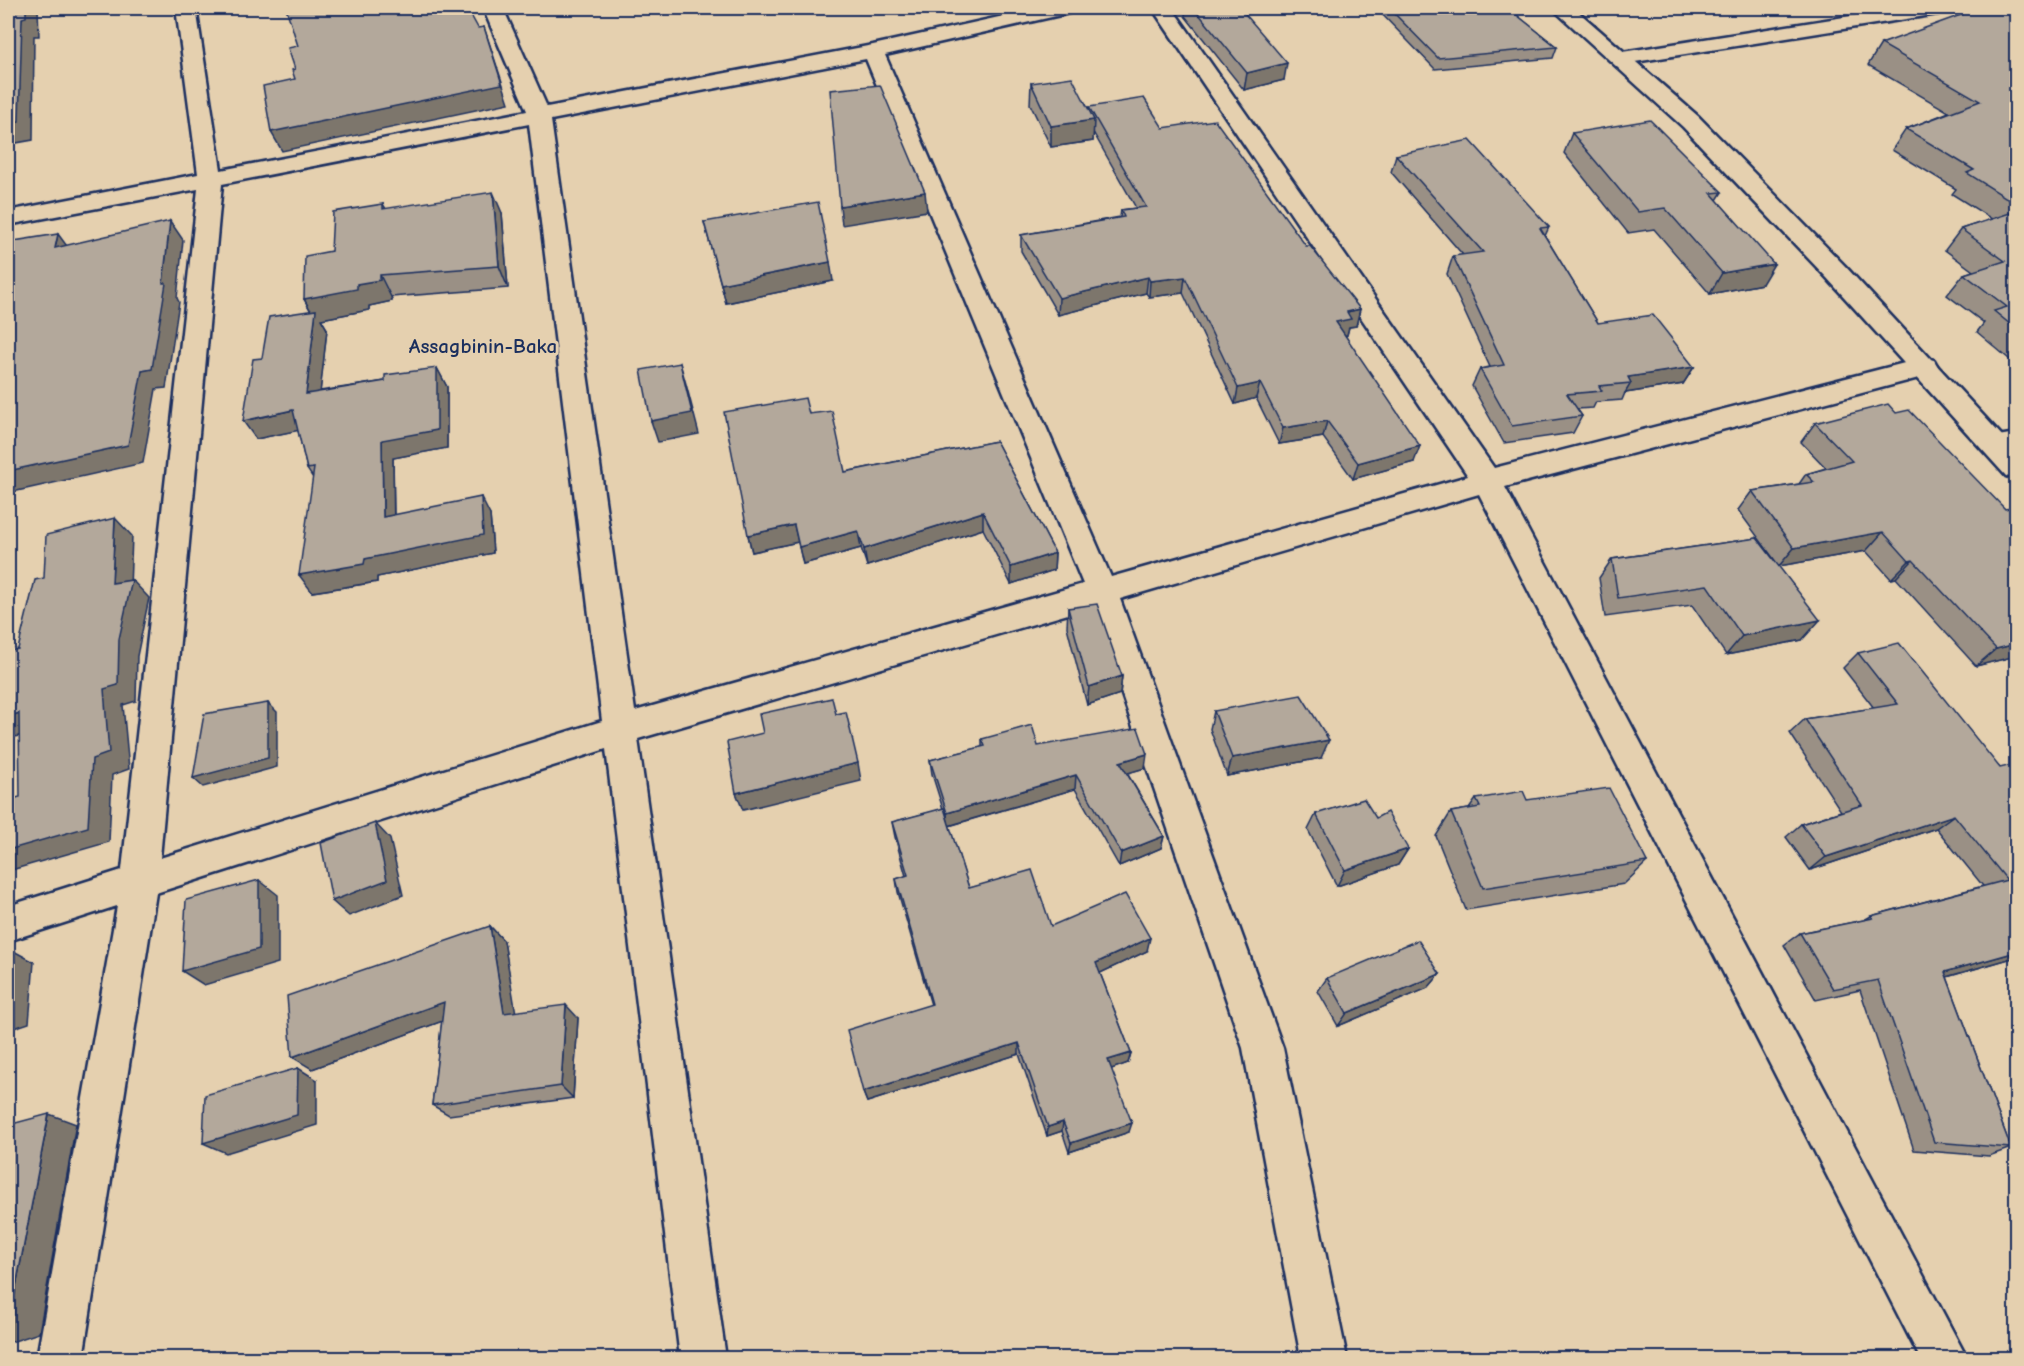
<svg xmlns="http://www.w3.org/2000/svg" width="2024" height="1366" font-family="'Comic Neue',sans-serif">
<rect width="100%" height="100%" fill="#e5d0af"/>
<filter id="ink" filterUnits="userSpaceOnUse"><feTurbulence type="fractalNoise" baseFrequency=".0167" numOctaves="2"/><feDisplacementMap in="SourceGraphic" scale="12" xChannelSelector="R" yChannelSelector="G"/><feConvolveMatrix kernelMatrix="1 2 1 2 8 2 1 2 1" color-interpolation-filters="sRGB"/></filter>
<g filter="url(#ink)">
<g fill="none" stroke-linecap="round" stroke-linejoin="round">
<defs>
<g id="street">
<path d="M176,8H196L221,170L527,111L483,8H503L547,107L873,45L1040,8H1075L1072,12L1065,14L885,55L1111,577L1468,476L1152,8H1172L1494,468L1924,358L1934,360L1938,367L1934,374L1505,487L1967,1358H1920L1479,494L1120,599L1283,1048L1347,1358H1301L1243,1048L1092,607L638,739L726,1358H680L606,749L156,893L83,1358H37L117,906L8,941V906L122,870L198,189L8,225V211L198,174ZM866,59L1083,584L635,711L551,120ZM529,124L602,721L160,858L222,184Z"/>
<polygon points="1902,8 1948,8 1945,12 1938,14 1622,64 1614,63 1611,58 1614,53 1622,52"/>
<polygon points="2016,433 2016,453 1996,455 1986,452 1982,445 1986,438"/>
</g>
<polygon id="secondary" points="1552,8 1574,8 1699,117 1845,266 2016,451 2016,479 2006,476 1827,278 1683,127"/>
</defs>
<use href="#street" stroke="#1b2f5e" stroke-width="5"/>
<use href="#secondary" stroke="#1b2f5e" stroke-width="5"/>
<use href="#street" fill="#e5d0af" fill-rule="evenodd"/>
<use href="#secondary" fill="#e5d0af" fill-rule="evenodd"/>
</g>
<g fill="#9a9085" stroke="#1b2f5e" stroke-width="1.5">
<polygon points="1186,8 1240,8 1284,80 1244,90 1185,16"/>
<polygon points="1376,8 1508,8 1557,47 1553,58 1435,69"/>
<polygon points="2016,8 2016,365 1977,332 1984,323 1947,295 1964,274 1973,271 1945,250 1961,229 1992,219 1952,194 1956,189 1892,150 1906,129 1949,112 1868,65 1881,44"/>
<polygon points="1031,83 1089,110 1089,107 1163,128 1306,246 1360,309 1356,326 1349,327 1347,335 1345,335 1414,462 1353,479 1323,437 1279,444 1256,398 1235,404 1183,293 1149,297 1146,293 1058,315 1021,251 1021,235 1120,217 1121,210 1136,208 1093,132 1093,141 1051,147 1030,104"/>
<polygon points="1572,133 1722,192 1717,200 1762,284 1710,294 1654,229 1628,233 1564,153"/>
<polygon points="1396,155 1549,227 1545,236 1598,323 1694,367 1683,384 1625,393 1622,400 1596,402 1593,408 1577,409 1582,416 1573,433 1504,443 1472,386 1480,369 1490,367 1447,274 1453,256 1463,255 1391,172"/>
<polygon points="383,204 386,209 502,213 508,288 391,297 392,301 369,306 369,310 321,319 327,329 320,391 385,381 437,368 447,387 447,448 393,458 394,515 490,515 493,553 377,577 377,582 312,592 313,478 307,469 298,430 256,439 262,358 311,311 304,299 331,251"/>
<polygon points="704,222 833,281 726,303"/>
<polygon points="1896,413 2005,509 2016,509 2016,656 1976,666 1896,578 1891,579 1866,551 1779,566 1738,510 1752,491 1799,484 1806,474 1826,468 1801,442 1815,423"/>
<polygon points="809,414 845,472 996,441 1055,553 1054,570 1011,584 983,529 867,566 861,548 803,564 798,542 752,552 748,535"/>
<polygon points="1757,538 1802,640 1726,655 1692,605 1605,617 1599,578 1612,559"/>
<polygon points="1068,608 1122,676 1120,694 1087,705 1067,627"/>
<polygon points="1858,653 2000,768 2016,957 1947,977 2011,1148 1989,1156 1914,1150 1860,990 1816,1000 1784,945 1800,933 1864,920 1871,916 1983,886 1936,828 1810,870 1786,837 1801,824 1841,811 1790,733 1805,719 1874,708 1843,668"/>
<polygon points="1214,711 1321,758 1227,776 1210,729"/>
<polygon points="982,739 1038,746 1145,768 1127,773 1164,836 1161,848 1119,866 1075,789 949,826 969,888 1051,926 1147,951 1100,973 1131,1053 1128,1063 1111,1069 1129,1132 1069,1152 1062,1131 1047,1136 1019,1054 867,1102 863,1092 931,1005 898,892 896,879 906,876 895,837 892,822 943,809 932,774 930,760 982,747"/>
<polygon points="1476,799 1527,800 1647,862 1624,884 1466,910 1436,836 1451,812 1469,809"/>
<polygon points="1316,814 1376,818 1408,849 1398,865 1337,886 1308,830"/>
<polygon points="490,926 504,941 515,1012 578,1018 573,1098 449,1115 432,1105 442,1021 312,1069"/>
<polygon points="1440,974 1428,988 1338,1026 1318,991 1327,978"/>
</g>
<g fill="#7d766c" stroke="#1b2f5e" stroke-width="1.5">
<polygon points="26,8 38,8 39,36 34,36 33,140 11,144 11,189 8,190 8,123 22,18"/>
<polygon points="484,27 509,103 282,151 271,132"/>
<polygon points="1287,63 1284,80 1244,90 1247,73"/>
<polygon points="1094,120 1093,141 1051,147 1051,126"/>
<polygon points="493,192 502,213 508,288 499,266"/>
<polygon points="925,192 927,211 842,225 840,206"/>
<polygon points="170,221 183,240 177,298 179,302 166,388 156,389 143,463 8,493 8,471 142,371 163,283"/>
<polygon points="58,234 72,253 55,248"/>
<polygon points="830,262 833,281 726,303 721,284"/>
<polygon points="1774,264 1762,284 1710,294 1722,273"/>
<polygon points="380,275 391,297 392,301 369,306 369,310 321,319 327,329 318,412 306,394 315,318 304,299 357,284"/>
<polygon points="1148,277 1146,293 1058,315 1059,298"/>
<polygon points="1185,277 1183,293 1149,297 1150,281"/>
<polygon points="1360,309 1356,326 1349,327 1347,335 1331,338 1336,322 1347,312"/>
<polygon points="680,363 686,384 699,434 658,442 651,421"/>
<polygon points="1694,367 1683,384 1625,393 1631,383 1628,377"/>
<polygon points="437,368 447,387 447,448 393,458 394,535 383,517 382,440"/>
<polygon points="1260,383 1256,398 1235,404 1238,388"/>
<polygon points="293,410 305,429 256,439 243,421"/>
<polygon points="1327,421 1323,437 1279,444 1283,428"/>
<polygon points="1420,446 1414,462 1353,479 1358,463"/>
<polygon points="481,497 490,515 493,553 377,577 377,582 312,592 299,575 365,559"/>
<polygon points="983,512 983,529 867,566 864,549"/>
<polygon points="115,518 132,536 130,588 132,580 149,598 137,656 136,701 123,705 129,769 112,775 109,842 8,871 8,850 92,759 104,689 112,583"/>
<polygon points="794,525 798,542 752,552 748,535"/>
<polygon points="858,531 861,548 803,564 799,547"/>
<polygon points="1883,532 1866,551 1779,566 1794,548"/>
<polygon points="1055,553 1054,570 1011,584 1011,567"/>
<polygon points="1913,560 1896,578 1891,579 1909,561"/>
<polygon points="1820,620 1802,640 1726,655 1742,636"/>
<polygon points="2016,644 2016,656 1976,666 1996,649"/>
<polygon points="1122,676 1120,694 1087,705 1089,687"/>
<polygon points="268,703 277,712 277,767 203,787 193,778"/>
<polygon points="19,713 40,730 8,739 8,717"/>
<polygon points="1329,740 1321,758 1227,776 1232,758"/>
<polygon points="1147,754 1145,768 1118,776 1120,762"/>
<polygon points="858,763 861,781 743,810 736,793"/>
<polygon points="1076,775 1075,789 948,826 947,813"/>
<polygon points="1954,815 1936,828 1810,870 1826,857"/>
<polygon points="375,823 390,839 403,895 349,916 332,901"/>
<polygon points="1164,836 1161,848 1119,866 1121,853"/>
<polygon points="1408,849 1398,865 1337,886 1345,870"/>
<polygon points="259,880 278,895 278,963 204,985 182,971"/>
<polygon points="490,926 504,941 518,1026 504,1013"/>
<polygon points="1150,938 1147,951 1094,976 1096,963"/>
<polygon points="8,948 34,962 29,1023 8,1030"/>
<polygon points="2016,952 2016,957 1925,983 1945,972"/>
<polygon points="1440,974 1428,988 1338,1026 1347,1013"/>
<polygon points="444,1002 459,1015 312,1069 292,1057"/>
<polygon points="566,1005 578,1018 573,1098 561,1086"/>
<polygon points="1019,1043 1019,1054 867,1102 863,1092"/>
<polygon points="1131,1053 1128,1063 1106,1071 1108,1060"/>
<polygon points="298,1068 317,1080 317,1125 226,1153 203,1143"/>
<polygon points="49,1114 76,1124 39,1333 8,1343 8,1328"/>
<polygon points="1063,1122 1062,1131 1047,1136 1048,1127"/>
<polygon points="1132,1123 1129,1132 1069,1152 1071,1143"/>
</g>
<g fill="#b3a89b" stroke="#1b2f5e" stroke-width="1.5">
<polygon points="8,8 26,8 26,17 22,18 19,121 8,123"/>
<polygon points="286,8 467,8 478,28 484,27 502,84 271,132 263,86 295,79 292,70 295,69 288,48 298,46"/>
<polygon points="1194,8 1240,8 1287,63 1247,73"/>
<polygon points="1389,8 1508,8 1557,47 1438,58"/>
<polygon points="1980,8 2016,8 2016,204 1967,173 1974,170 1906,129 1980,101 1881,44"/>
<polygon points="1072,77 1094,120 1051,126 1031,83"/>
<polygon points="880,85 925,192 840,206 830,90"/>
<polygon points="1144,98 1163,128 1215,120 1306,246 1310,246 1360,309 1347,312 1351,319 1336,322 1420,446 1358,463 1327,421 1283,428 1260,383 1238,388 1185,277 1150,281 1148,277 1059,298 1021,235 1124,217 1121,210 1146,207 1089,107"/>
<polygon points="1650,120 1722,192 1711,193 1774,264 1722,273 1665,208 1638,212 1572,133"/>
<polygon points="1470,140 1549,227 1540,228 1598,323 1653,315 1694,367 1628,377 1631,383 1599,386 1602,391 1567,394 1582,416 1512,426 1480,369 1504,365 1453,256 1483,252 1396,155"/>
<polygon points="493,192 499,266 380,275 380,280 357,284 357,289 304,299 305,256 331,251 333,212 383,204 383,209"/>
<polygon points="818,202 830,262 721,284 704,222"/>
<polygon points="2016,211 2016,329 1994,311 2007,307 1964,274 2005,261 1961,229"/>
<polygon points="170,221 163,283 166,283 152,369 142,371 128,445 8,471 8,242 58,234 55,248"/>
<polygon points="316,310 306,394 385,381 385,375 437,368 437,430 382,440 383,517 481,497 483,535 365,559 364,564 299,575 314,468 307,469 293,410 243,421 253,359 262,358 269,317"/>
<polygon points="680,363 692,413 651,421 641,370"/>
<polygon points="805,398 809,414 832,411 845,472 996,441 1055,553 1011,567 983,512 864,549 858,531 799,547 794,525 748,535 724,412"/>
<polygon points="1888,404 1896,413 1909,410 2005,509 2015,507 2016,509 2016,644 1996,649 1913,560 1909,561 1883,532 1794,548 1752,491 1814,482 1806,474 1852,461 1815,423"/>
<polygon points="115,518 112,583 132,580 119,639 118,685 104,689 109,753 92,759 88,827 8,850 8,800 20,797 19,713 8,717 8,651 18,649 35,580 44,578 46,535"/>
<polygon points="1757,538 1820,620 1742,636 1707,585 1618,598 1612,559"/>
<polygon points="1097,604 1122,676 1089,687 1068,608"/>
<polygon points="1899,643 2000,768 2016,764 2016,952 1945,972 2011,1148 1934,1142 1878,980 1833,989 1800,933 1873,918 1871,916 2007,880 1954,815 1826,857 1801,824 1862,805 1805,719 1898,704 1858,653"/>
<polygon points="1301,695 1329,740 1232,758 1214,711"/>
<polygon points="832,698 836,714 846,712 858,763 736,793 727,742 763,733 759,714"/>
<polygon points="268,703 268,758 193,778 204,714"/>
<polygon points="1032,725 1038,746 1138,728 1147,754 1120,762 1164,836 1121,853 1076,775 947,813 930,760 985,746 982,739"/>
<polygon points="1609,788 1647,862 1483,888 1451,812 1480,807 1476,799 1523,791 1527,800"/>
<polygon points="1364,799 1376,818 1387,812 1408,849 1345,870 1316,814"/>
<polygon points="944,808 969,888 1032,870 1051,926 1125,894 1150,938 1096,963 1131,1053 1108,1060 1132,1123 1071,1143 1063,1122 1048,1127 1019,1043 863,1092 847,1030 932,1004 896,879 908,875 892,822"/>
<polygon points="375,823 387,880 332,901 321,843"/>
<polygon points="259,880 259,949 182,971 186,900"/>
<polygon points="490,926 504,1013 566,1005 561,1086 432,1105 444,1002 292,1057 287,996"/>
<polygon points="1418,940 1440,974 1347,1013 1327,978"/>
<polygon points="298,1068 297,1115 203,1143 205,1095"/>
<polygon points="49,1114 8,1328 8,1125"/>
</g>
</g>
<g text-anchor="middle" stroke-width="6" stroke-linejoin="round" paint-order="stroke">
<g font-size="21" font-weight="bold" fill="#1b2f5e" stroke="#e5d0af">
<text x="483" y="353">Assagbinin-Baka</text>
</g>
</g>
<rect width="2024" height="1366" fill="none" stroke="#e5d0af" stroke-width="30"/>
<rect x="15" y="15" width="1994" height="1336" fill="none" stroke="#1b2f5e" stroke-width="2" filter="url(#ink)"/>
</svg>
